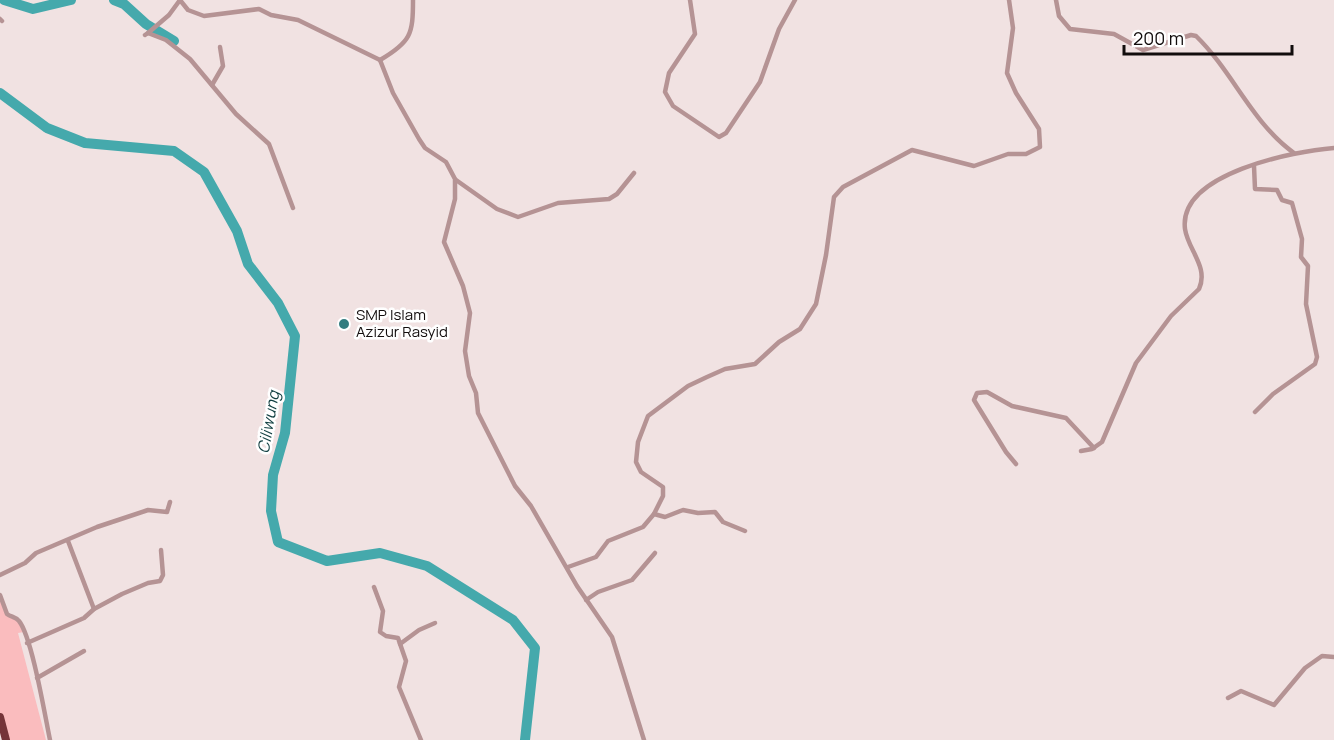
<svg xmlns="http://www.w3.org/2000/svg" width="1334" height="740" font-family="Manrope,sans-serif">
<rect width="100%" height="100%" fill="#f1e2e2"/>
<polygon fill="#fabcbe" points="0,595 7,614 16,618 24,632 18,633 46,740 7,740 0,717"/>
<g fill="none" stroke-linecap="round" stroke-linejoin="round">
<g stroke="#45a9ac" stroke-width="10">
<polyline points="4,0 33,9 71,0"/>
<polyline points="114,0 124,4 146,24 174,41"/>
<polyline points="0,93 47,128 85,143 174,151 204,172 237,231 248,264 278,303 295,336 285,433 273,475 271,511 278,542 327,561 380,553 427,566 513,620 535,648 525,740"/>
</g>
<g stroke="#b59394" stroke-width="4.5">
<polyline points="180,0 188,10 204,16 259,9 271,15 298,20 380,60 393,93 419,139 425,148 446,162 455,179 455,199 444,242 463,286 470,313 465,351 469,376 476,393 478,413 515,486 531,506 577,586 612,637 644,740"/>
<polyline points="690,0 695,34 669,73 665,92 673,106 719,137 726,133 760,82 779,29 795,0"/>
<path d="M1056,0L1059,16L1070,29L1114,34L1143,50L1191,35L1196,36C1233,72 1252,123 1294,153"/>
<polyline points="0,19 2,21"/>
<polyline points="148,33 169,15 180,0"/>
<polyline points="145,35 148,33 166,40 190,59 236,114 269,144 293,208"/>
<path d="M380,60C411,42 413,34 413,0"/>
<polyline points="212,85 223,66 220,47"/>
<polyline points="1254,166 1255,189 1277,190 1282,200 1292,203 1302,239 1301,257 1308,266 1306,304 1317,357 1315,364 1273,394 1255,412"/>
<polyline points="456,180 497,209 518,217 558,203 609,199 617,194 634,173"/>
<path d="M1081,451L1092,449L1102,442L1136,363L1171,316L1199,289C1209,267 1188,250 1185,229C1178,173 1295,151 1334,148"/>
<polyline points="1016,464 1006,452 977,405 974,400 977,393 987,392 1012,406 1066,418 1094,448"/>
<polyline points="654,514 663,496 663,487 641,472 636,462 638,442 648,416 688,386 707,377 725,369 755,364 779,342 800,329 816,304 826,255 834,197 843,187 912,150 974,166 1008,154 1026,154 1040,147 1039,129 1016,93 1007,73 1013,28 1009,0"/>
<polyline points="68,541 94,609"/>
<polyline points="568,567 596,557 608,541 643,527 654,514 665,517 683,510 698,513 715,512 723,522 745,531"/>
<polyline points="0,575 25,563 36,553 97,527 148,510 167,512 170,502"/>
<polyline points="374,587 383,611 380,632 386,636 398,638 406,661 399,687 421,740"/>
<path d="M0,595L7,614C11,617 16,617 19,621C32,637 45,716 50,740"/>
<polyline points="586,600 598,592 632,580 655,553"/>
<polyline points="27,643 84,618 94,609 122,594 148,583 160,581 163,575 161,550"/>
<polyline points="400,644 419,630 435,623"/>
<polyline points="37,678 84,651"/>
<polyline points="1228,698 1241,691 1274,705 1305,668 1322,656 1334,657"/>
</g>
<polyline stroke="#753439" stroke-width="8" points="0,717 6,740"/>
</g>
<circle fill="#337c7f" stroke="#fff" stroke-width="2" cx="344" cy="324" r="6"/>
<g text-anchor="middle" stroke-width="5" stroke-linejoin="round" paint-order="stroke">
<g font-size="15" fill="#120d0d" stroke="#fff" text-anchor="start">
<text x="356" y="320">SMP Islam<tspan x="356" dy="17">Azizur Rasyid</tspan></text>
</g>
<g font-size="16" font-style="italic" fill="#113f41" stroke="#fff">
<text transform="translate(268 422) rotate(-80)" y="6">Ciliwung</text>
</g>
</g>
<path d="M1124 45v9h168v-9" fill="none" stroke="#120d0d" stroke-width="3"/>
<text x="1133" y="45" font-size="18" fill="#120d0d" stroke="#ffffff" stroke-width="4.5" paint-order="stroke">200 m</text>
</svg>
